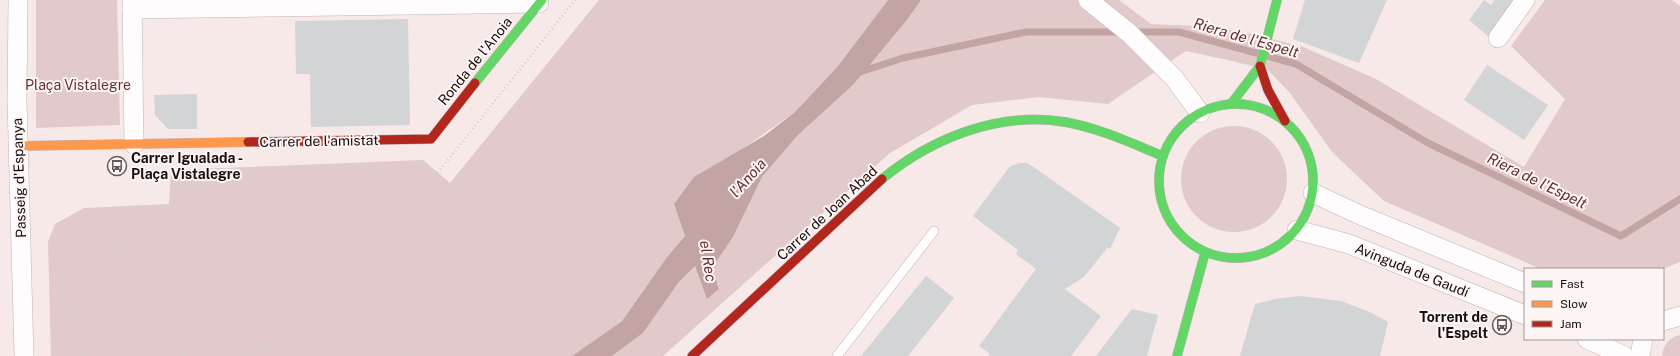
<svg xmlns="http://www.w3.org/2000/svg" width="1680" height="356" font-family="'Public Sans',sans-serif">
<rect width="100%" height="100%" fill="#f6e9e8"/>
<g fill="#e1cac9">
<polygon points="36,0 117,0 120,125 36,128"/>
<polygon points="599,0 888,0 838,66 795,112 735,154 674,204 685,236 667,257 622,321 572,356 51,356 48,242 55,224 84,208 169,204 171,170 423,160 450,183"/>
<polygon points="921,0 1119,0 1151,24 1200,26 1238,31 1301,46 1376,79 1524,167 1565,99 1511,46 1545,0 1672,0 1680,6 1680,262 1663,269 1541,269 1384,201 1332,152 1290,93 1268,70 1232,61 1186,51 1108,104 1038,97 972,105 890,153 663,356 612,356 643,333 679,282 695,266 707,298 719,289 712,268 733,237 762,177 797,136 853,85 907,20"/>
<circle cx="1234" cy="179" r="53"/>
<path d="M1680,335V356H1662C1663,346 1669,337 1680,335Z"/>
</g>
<polygon fill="#c2a4a3" points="888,0 921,0 907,20 853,85 797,136 762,177 733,237 712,268 719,289 707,299 695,266 679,282 643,333 612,356 572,356 622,321 667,257 685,236 674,204 694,177 764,136 795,112 838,66"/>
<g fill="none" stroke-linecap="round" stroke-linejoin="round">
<g stroke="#c2a4a3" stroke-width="7">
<polyline points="1134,32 1179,32 1296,64 1428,143 1621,236 1680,199"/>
<polyline points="857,73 903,58 1026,32 1121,32"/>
</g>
</g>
<g fill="#d2d4d6">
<polygon points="1305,0 1387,0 1359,63 1293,39"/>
<polygon points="1484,0 1491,5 1494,1 1492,0 1518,0 1489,37 1469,20"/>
<polygon points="408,19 410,125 311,127 310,74 296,74 295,21"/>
<polygon points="1487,65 1548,105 1524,140 1464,100"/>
<polygon points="197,94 197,129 168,129 155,115 154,95"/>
<polygon points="1020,163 1027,163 1035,168 1120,228 1110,249 1108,247 1084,277 1065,289 1101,316 1071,356 988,356 990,354 979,346 1036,269 1016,254 1018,250 973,216 1007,170 1011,166"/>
<polygon points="926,276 954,298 908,356 861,356"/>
<polygon points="1300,296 1341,301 1370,312 1388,322 1380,356 1240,356 1255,304 1275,299"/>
<polygon points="1132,309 1158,315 1147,356 1096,356"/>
</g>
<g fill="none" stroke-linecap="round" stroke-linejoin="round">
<defs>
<polyline id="lane" points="837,356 934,231"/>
<g id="street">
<polyline points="18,0 17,101 24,356"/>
<polyline points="132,0 134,144"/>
<polyline points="1088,0 1129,33 1174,78 1200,113"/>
<polyline points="132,9 539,3"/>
<polyline points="1498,38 1525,0"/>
<polyline points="1313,193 1360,215 1525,283"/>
<polyline points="1297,230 1349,244 1525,315"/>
<polyline points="1663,321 1680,316"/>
<polyline points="1587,339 1624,356"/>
<polyline points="1640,356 1643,339"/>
</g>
<g id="fast">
<polyline points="475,83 542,0"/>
<circle cx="1236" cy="181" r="77"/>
<polyline points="1231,104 1260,66 1277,0"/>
<path d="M882,179C932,138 999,111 1065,122C1099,128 1131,143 1163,156"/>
<polyline points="1177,356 1205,253"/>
</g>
<polyline id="slow" points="19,146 248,142"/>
<g id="jam">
<polyline points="1260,66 1268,90 1285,121"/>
<polyline points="248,142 431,139 475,83"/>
<polyline points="692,356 882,179"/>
</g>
</defs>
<use href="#lane" stroke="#c1b4b4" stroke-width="10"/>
<use href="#street" stroke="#c1b4b4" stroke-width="20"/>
<use href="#fast" stroke="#c1b4b4" stroke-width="10"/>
<use href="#slow" stroke="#c1b4b4" stroke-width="10"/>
<use href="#jam" stroke="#c1b4b4" stroke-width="10"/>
<g stroke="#d1cece" stroke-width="2.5" stroke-dasharray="1 3" stroke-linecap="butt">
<polyline points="267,349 294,304 335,261 363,237 394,216 424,190 575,0"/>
<path d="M82,356C74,335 61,309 62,286C63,275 65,261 71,251C84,227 120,206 148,212C173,217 192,233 211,248C228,263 244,273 252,295C258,310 254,337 253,353"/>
<path d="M183,356C184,343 189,329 186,316C181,287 138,279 117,265L114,257L117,248C162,232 233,288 254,326"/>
<path d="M250,356C259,347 270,346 278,356"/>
<polyline points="410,356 434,330 468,284 504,241 575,171 587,156 602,143 637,117 653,109 668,97 704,38 724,19 737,0"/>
</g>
<use href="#lane" stroke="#fefcfc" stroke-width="9"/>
<use href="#street" stroke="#fefcfc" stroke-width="19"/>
<use href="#fast" stroke="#63d668" stroke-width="9"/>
<use href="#slow" stroke="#ff974d" stroke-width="9"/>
<use href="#jam" stroke="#b3261e" stroke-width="9"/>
</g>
<defs>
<symbol id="bus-ring" viewBox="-11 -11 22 22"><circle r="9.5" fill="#fdf5f4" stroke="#665959" stroke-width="1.5"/><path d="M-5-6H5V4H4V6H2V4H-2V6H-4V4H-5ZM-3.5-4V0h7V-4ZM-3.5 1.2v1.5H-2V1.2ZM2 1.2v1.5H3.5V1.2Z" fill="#665959"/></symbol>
</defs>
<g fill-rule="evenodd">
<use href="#bus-ring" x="106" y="155" width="22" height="22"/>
<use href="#bus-ring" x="1491" y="314" width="22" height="22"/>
</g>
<g text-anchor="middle" stroke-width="4" stroke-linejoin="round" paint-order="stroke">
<g font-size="14" fill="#190c0c" stroke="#fdf5f4">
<text transform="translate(475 61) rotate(-51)" y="5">Ronda de l'Anoia</text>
<text transform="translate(319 141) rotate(-1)" y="5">Carrer de l'amistat</text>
<text transform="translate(19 178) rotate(-92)" y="5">Passeig d'Espanya</text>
<text transform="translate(827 213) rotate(-43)" y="5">Carrer de Joan Abad</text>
<text transform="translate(1412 270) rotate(22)" y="5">Avinguda de Gaudí</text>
</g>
<g font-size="14" fill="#653032" stroke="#fdf5f4">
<text x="78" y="90">Plaça Vistalegre</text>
</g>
<g font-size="14" font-weight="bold" fill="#190c0c" stroke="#fdf5f4" text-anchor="start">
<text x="131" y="163">Carrer Igualada -<tspan x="131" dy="16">Plaça Vistalegre</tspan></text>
<text x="1488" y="322" text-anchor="end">Torrent de<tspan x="1488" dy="16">l'Espelt</tspan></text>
</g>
<g font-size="15" font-style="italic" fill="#632d2f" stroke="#fdf5f4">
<text transform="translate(1246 38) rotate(16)" y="5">Riera de l'Espelt</text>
<text transform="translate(748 178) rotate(-48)" y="5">l'Anoia</text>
<text transform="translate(1537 181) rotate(26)" y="5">Riera de l'Espelt</text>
<text transform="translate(708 261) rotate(81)" y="5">el Rec</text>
</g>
</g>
<rect x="1524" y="268" width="140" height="72" fill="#fdf5f4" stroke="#a29897"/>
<rect x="1532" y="281" width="20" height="6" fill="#63d668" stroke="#a29897"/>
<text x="1560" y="288" font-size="12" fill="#190c0c">Fast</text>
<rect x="1532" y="301" width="20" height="6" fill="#ff974d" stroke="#a29897"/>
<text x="1560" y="308" font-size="12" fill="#190c0c">Slow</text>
<rect x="1532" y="321" width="20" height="6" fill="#b3261e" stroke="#a29897"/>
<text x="1560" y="328" font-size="12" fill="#190c0c">Jam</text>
</svg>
